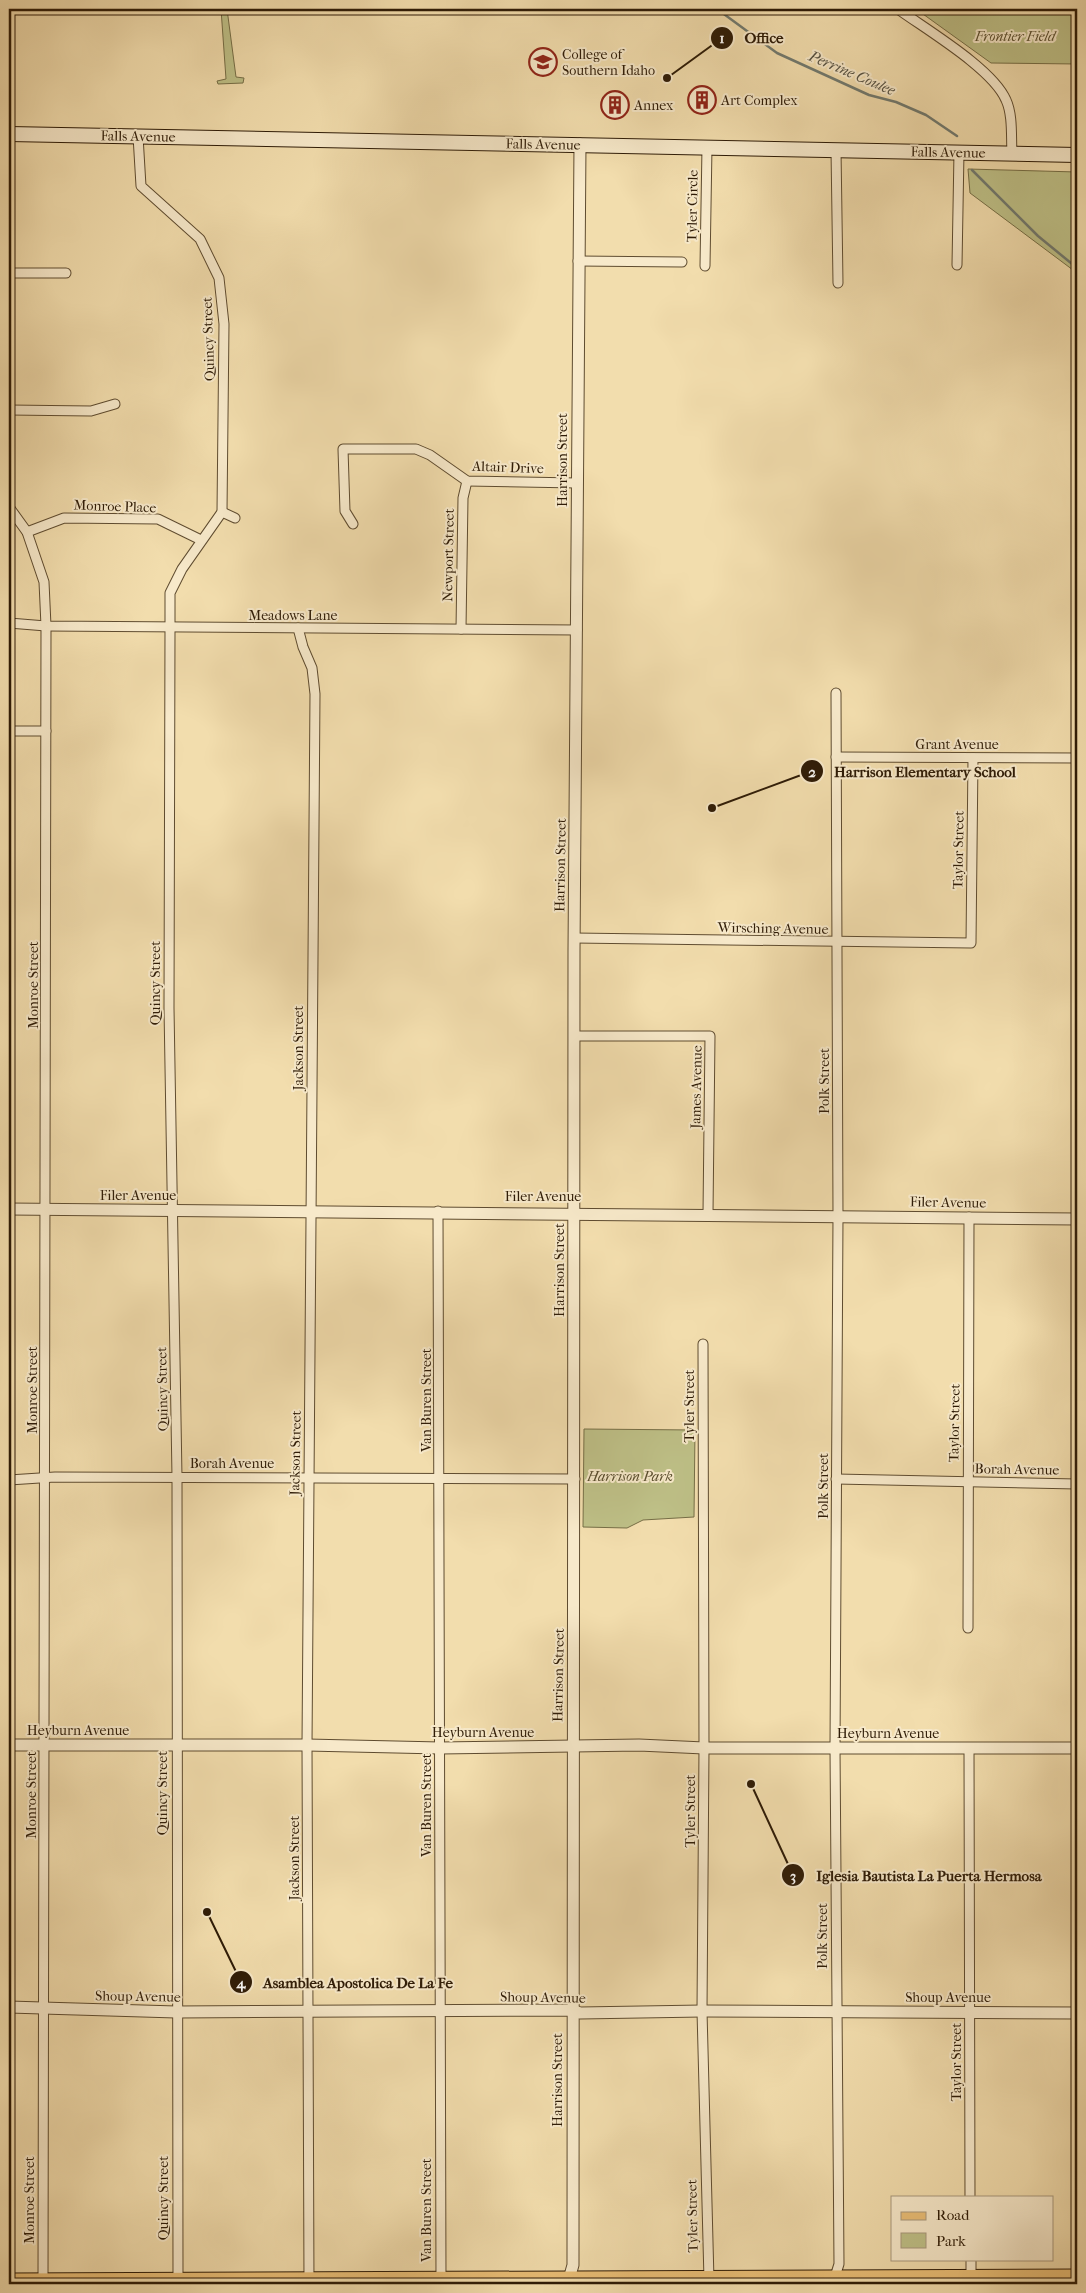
<svg xmlns="http://www.w3.org/2000/svg" width="1086" height="2293" font-family="'IM FELL French Canon',serif">
<rect width="100%" height="100%" fill="#f2ddad"/>
<filter id="stains"><feTurbulence type="fractalNoise" baseFrequency=".004" numOctaves="4"/><feColorMatrix values="0 0 0 0 .2 0 0 0 0 .09 0 0 0 0 .02 0 0 0 .5 -.17"/></filter>
<radialGradient id="worn" r=".72"><stop offset=".6" stop-color="#630" stop-opacity="0"/><stop offset="1" stop-color="#630" stop-opacity=".3"/></radialGradient>
<g fill="#bec087" stroke="#766e46">
<polygon points="221,9 227,9 236,77 244,78 243,83 218,84 217,81 226,79"/>
<polygon points="916,9 1077,9 1077,64 991,63"/>
<polygon points="968,169 1077,172 1077,273 970,193"/>
<polygon points="584,1429 695,1430 694,1517 643,1520 627,1528 583,1527"/>
</g>
<g fill="none" stroke-linecap="round" stroke-linejoin="round">
<g stroke="#727a6f" stroke-width="2.5">
<polyline points="717,9 777,53 869,95 896,102 926,115 957,136"/>
<polyline points="972,170 1038,236 1077,268"/>
</g>
<defs>
<g id="minor">
<path d="M898,9C927,30 993,69 1006,100C1013,115 1011,137 1012,153"/>
<polyline points="138,136 141,186 200,239 219,278 224,324 222,512 182,569 170,593 170,628 169,1008 177,1477 178,2280"/>
<polyline points="836,150 838,283"/>
<polyline points="578,261 682,262"/>
<polyline points="957,265 959,152"/>
<polyline points="705,266 707,147"/>
<polyline points="9,273 66,273"/>
<polyline points="9,410 91,411 115,404"/>
<polyline points="9,507 27,532 44,582 46,626 43,2281"/>
<polyline points="222,512 235,518"/>
<polyline points="353,524 345,511 343,449 416,449 430,455 467,481 577,483"/>
<polyline points="27,532 64,518 158,519 201,540"/>
<polyline points="9,623 46,626 577,630"/>
<polyline points="298,628 303,647 312,668 315,694 307,1745 309,2284"/>
<polyline points="461,629 463,498 467,481"/>
<polyline points="9,731 46,731"/>
<polyline points="836,757 1077,758"/>
<polyline points="574,938 971,943 973,758"/>
<polyline points="575,1036 710,1036 708,1213"/>
<polyline points="438,1211 441,2279"/>
<polyline points="703,1344 704,1748 702,2011 709,2280"/>
<polyline points="836,1479 1077,1484"/>
<polyline points="9,1480 55,1477 575,1479"/>
<polyline points="968,1628 969,1217"/>
<polyline points="969,1748 970,2197"/>
<polyline points="971,2259 971,2277"/>
<polyline points="834,2280 839,2264 835,1748 838,1216 836,693"/>
</g>
<g id="tertiary">
<path d="M9,1209C365,1211 721,1213 1077,1219"/>
<polyline points="9,1745 307,1745 440,1748 639,1745 704,1748 1077,1748"/>
<polyline points="9,2007 176,2012 572,2010 580,2013 702,2011 1077,2013"/>
<polyline points="569,2279 573,2265 574,951 580,144"/>
</g>
<polyline id="secondary" points="9,134 1077,155"/>
<polyline id="primary" points="9,2281 1077,2277"/>
</defs>
<use href="#minor" stroke="#5f4c30" stroke-width="11"/>
<use href="#tertiary" stroke="#5f4c30" stroke-width="13"/>
<use href="#secondary" stroke="#2e1b06" stroke-width="16"/>
<use href="#primary" stroke="#2e1b06" stroke-width="17"/>
<use href="#minor" stroke="#f7e9ca" stroke-width="9"/>
<use href="#tertiary" stroke="#f7e9ca" stroke-width="11"/>
<use href="#secondary" stroke="#f7e9ca" stroke-width="14"/>
<use href="#primary" stroke="#e9be76" stroke-width="15"/>
</g>
<defs>
<symbol id="university-ring" viewBox="-11 -11 22 22"><circle r="9.5" fill="#f7e9ca" stroke="#8f2418" stroke-width="1.5"/><path d="M0-5L7-2L0 1L-7-2ZM-4 1L0 2.5L4 1V4Q0 6-4 4Z" fill="#8f2418"/></symbol>
<symbol id="building-ring" viewBox="-11 -11 22 22"><circle r="9.5" fill="#f7e9ca" stroke="#8f2418" stroke-width="1.5"/><path d="M-4-6H4V6H1V3H-1V6H-4ZM-2.5-4.3h1.7v1.8h-1.7ZM.8-4.3h1.7v1.8H.8ZM-2.5-1h1.7V.8h-1.7ZM.8-1h1.7V.8H.8Z" fill="#8f2418"/></symbol>
</defs>
<g fill-rule="evenodd">
<use href="#university-ring" x="527" y="46" width="32" height="32"/>
<use href="#building-ring" x="686" y="84" width="32" height="32"/>
<use href="#building-ring" x="599" y="89" width="32" height="32"/>
</g>
<g text-anchor="middle" stroke-width="4" stroke-linejoin="round" paint-order="stroke">
<g font-size="14" font-style="italic" fill="#594d2d" stroke="#f7e9ca">
<text x="1015" y="41">Frontier Field</text>
<text x="630" y="1481">Harrison Park</text>
</g>
<g font-size="14" fill="#2e1b06" stroke="#f7e9ca" text-anchor="start">
<text x="562" y="59">College of<tspan x="562" dy="16">Southern Idaho</tspan></text>
<text x="721" y="105">Art Complex</text>
<text x="634" y="110">Annex</text>
</g>
<g font-size="14" fill="#2e1b06" stroke="#f7e9ca">
<text transform="translate(138 136) rotate(1)" y="5">Falls Avenue</text>
<text transform="translate(543 144) rotate(1)" y="5">Falls Avenue</text>
<text transform="translate(948 152) rotate(1)" y="5">Falls Avenue</text>
<text transform="translate(692 206) rotate(-89)" y="5">Tyler Circle</text>
<text transform="translate(208 339) rotate(-92)" y="5">Quincy Street</text>
<text transform="translate(562 460) rotate(-90)" y="5">Harrison Street</text>
<text transform="translate(508 467) rotate(2)" y="5">Altair Drive</text>
<text transform="translate(115 506) rotate(2)" y="5">Monroe Place</text>
<text transform="translate(448 555) rotate(-89)" y="5">Newport Street</text>
<text x="293" y="620">Meadows Lane</text>
<text x="957" y="749">Grant Avenue</text>
<text transform="translate(958 850) rotate(-89)" y="5">Taylor Street</text>
<text transform="translate(560 865) rotate(-89)" y="5">Harrison Street</text>
<text transform="translate(773 928) rotate(1)" y="5">Wirsching Avenue</text>
<text transform="translate(155 983) rotate(-90)" y="5">Quincy Street</text>
<text transform="translate(33 985) rotate(-90)" y="5">Monroe Street</text>
<text transform="translate(298 1048) rotate(-90)" y="5">Jackson Street</text>
<text transform="translate(824 1081) rotate(-90)" y="5">Polk Street</text>
<text transform="translate(696 1087) rotate(-89)" y="5">James Avenue</text>
<text x="138" y="1200">Filer Avenue</text>
<text x="543" y="1201">Filer Avenue</text>
<text transform="translate(948 1202) rotate(1)" y="5">Filer Avenue</text>
<text transform="translate(559 1270) rotate(-90)" y="5">Harrison Street</text>
<text transform="translate(162 1389) rotate(-91)" y="5">Quincy Street</text>
<text transform="translate(32 1390) rotate(-90)" y="5">Monroe Street</text>
<text transform="translate(426 1400) rotate(-90)" y="5">Van Buren Street</text>
<text transform="translate(689 1406) rotate(-90)" y="5">Tyler Street</text>
<text transform="translate(954 1423) rotate(-89)" y="5">Taylor Street</text>
<text transform="translate(295 1453) rotate(-89)" y="5">Jackson Street</text>
<text x="232" y="1468">Borah Avenue</text>
<text transform="translate(1017 1469) rotate(1)" y="5">Borah Avenue</text>
<text transform="translate(823 1486) rotate(-90)" y="5">Polk Street</text>
<text transform="translate(558 1675) rotate(-89)" y="5">Harrison Street</text>
<text x="78" y="1735">Heyburn Avenue</text>
<text x="483" y="1737">Heyburn Avenue</text>
<text x="888" y="1738">Heyburn Avenue</text>
<text transform="translate(162 1793) rotate(-90)" y="5">Quincy Street</text>
<text transform="translate(31 1795) rotate(-90)" y="5">Monroe Street</text>
<text transform="translate(426 1805) rotate(-90)" y="5">Van Buren Street</text>
<text transform="translate(690 1811) rotate(-90)" y="5">Tyler Street</text>
<text transform="translate(294 1858) rotate(-90)" y="5">Jackson Street</text>
<text transform="translate(822 1936) rotate(-90)" y="5">Polk Street</text>
<text transform="translate(138 1996) rotate(1)" y="5">Shoup Avenue</text>
<text transform="translate(543 1997) rotate(1)" y="5">Shoup Avenue</text>
<text x="948" y="2002">Shoup Avenue</text>
<text transform="translate(956 2062) rotate(-90)" y="5">Taylor Street</text>
<text transform="translate(557 2080) rotate(-90)" y="5">Harrison Street</text>
<text transform="translate(163 2198) rotate(-90)" y="5">Quincy Street</text>
<text transform="translate(29 2200) rotate(-90)" y="5">Monroe Street</text>
<text transform="translate(426 2210) rotate(-90)" y="5">Van Buren Street</text>
<text transform="translate(692 2216) rotate(-91)" y="5">Tyler Street</text>
</g>
<g font-size="15" font-style="italic" fill="#565243" stroke="#f7e9ca">
<text transform="translate(852 73) rotate(23)" y="5">Perrine Coulee</text>
</g>
</g>
<path fill="none" stroke="#2e1b06" stroke-width="2" d="M667 78L722 38M712 808L812 771M751 1784L793 1875M207 1912L241 1982"/>
<g fill="#2e1b06" stroke="#f7e9ca" stroke-width="2">
<circle cx="667" cy="78" r="5"/>
<circle cx="712" cy="808" r="5"/>
<circle cx="751" cy="1784" r="5"/>
<circle cx="207" cy="1912" r="5"/>
<circle cx="722" cy="38" r="12"/>
<circle cx="812" cy="771" r="12"/>
<circle cx="793" cy="1875" r="12"/>
<circle cx="241" cy="1982" r="12"/>
</g>
<g font-size="15" text-anchor="middle" font-weight="bold" fill="#fff">
<text x="722" y="43">1</text>
<text x="812" y="777">2</text>
<text x="793" y="1881">3</text>
<text x="241" y="1988">4</text>
</g>
<g font-size="15" text-anchor="middle" font-weight="bold" fill="#2e1b06" stroke="#f7e9ca" stroke-width="4" stroke-linejoin="round" paint-order="stroke">
<text x="764" y="43">Office</text>
<text x="925" y="777">Harrison Elementary School</text>
<text x="929" y="1881">Iglesia Bautista La Puerta Hermosa</text>
<text x="358" y="1988">Asamblea Apostolica De La Fe</text>
</g>
<rect width="1086" height="2293" fill="none" stroke="#f2ddad" stroke-width="30"/>
<rect x="10" y="10" width="1066" height="2273" fill="none" stroke="#2e1b06" stroke-width="2.5"/>
<rect x="15" y="15" width="1056" height="2263" fill="none" stroke="#2e1b06"/>
<rect x="891" y="2196" width="162" height="65" fill="#f7e9ca" stroke="#a7977c"/>
<rect x="901" y="2212" width="25" height="8" fill="#e9be76" stroke="#a7977c"/>
<text x="936" y="2220" font-size="15" fill="#2e1b06">Road</text>
<rect x="901" y="2233" width="25" height="15" fill="#bec087" stroke="#a7977c"/>
<text x="936" y="2246" font-size="15" fill="#2e1b06">Park</text>
<rect width="100%" height="100%" filter="url(#stains)"/>
<rect width="100%" height="100%" fill="url(#worn)"/>
</svg>
